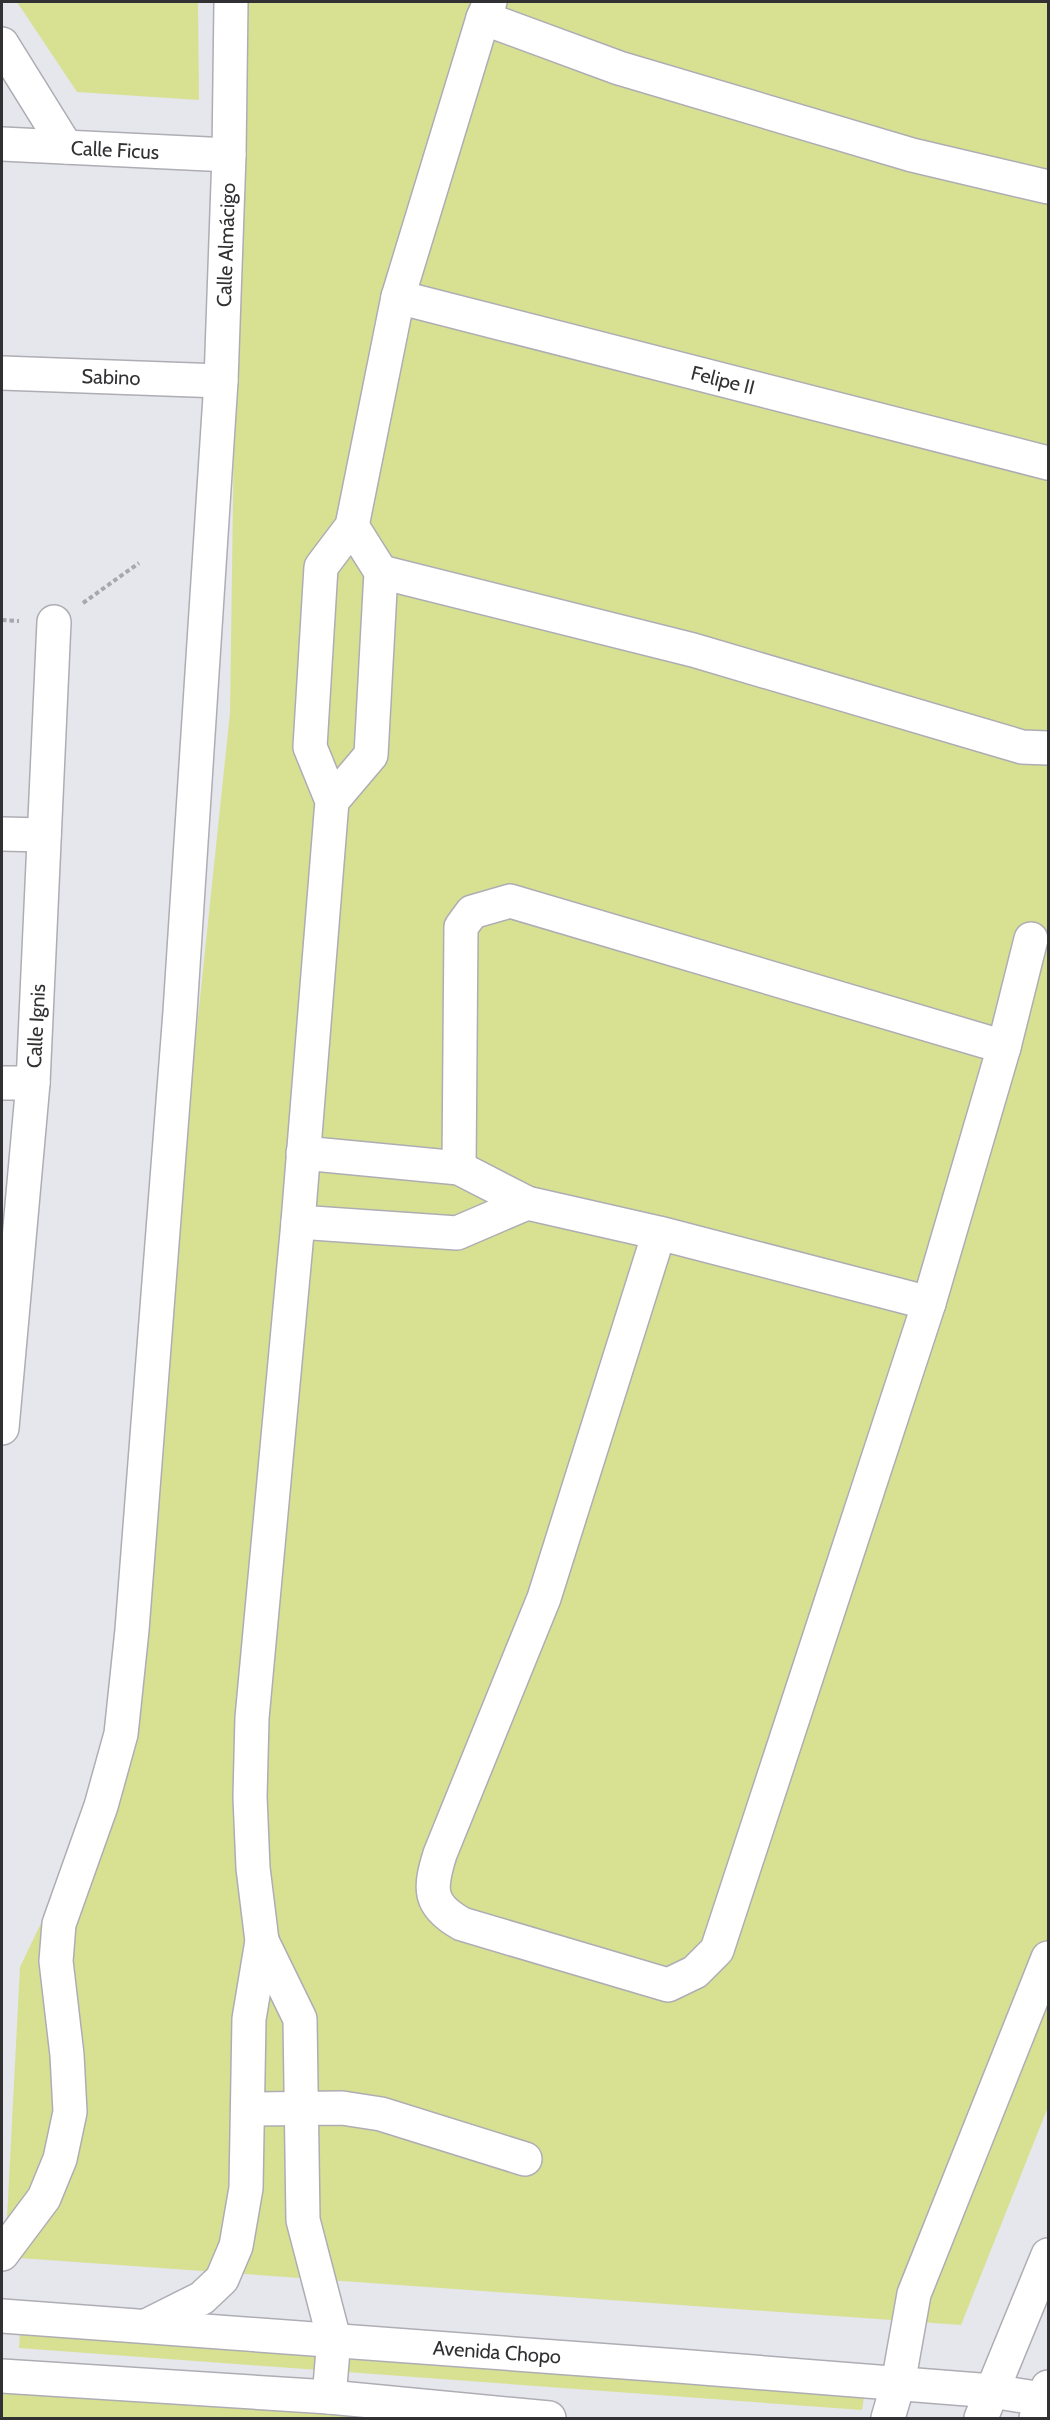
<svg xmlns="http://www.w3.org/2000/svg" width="1050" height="2420" font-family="Cabin,sans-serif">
<rect width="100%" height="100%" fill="#e6e6ed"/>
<g fill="#d8e192">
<polygon points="17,2 198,2 199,100 77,92"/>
<polygon points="240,2 1048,2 1048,2107 961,2325 5,2257 20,1967 120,1759 230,713"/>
<polygon points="20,2331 865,2391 862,2410 19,2348"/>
<polygon points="2,2387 397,2418 2,2418"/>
</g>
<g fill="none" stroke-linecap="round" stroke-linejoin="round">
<defs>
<g id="minor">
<polyline points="483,18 619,68 912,155 1048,187"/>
<polyline points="2,44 66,147"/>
<polyline points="2,144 229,155"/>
<polyline points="398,297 1048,463"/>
<polyline points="2,373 221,381"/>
<polyline points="381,572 693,650 1022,747 1048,748"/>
<polyline points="332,801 371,755 381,572 352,526"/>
<polyline points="2,834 44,835"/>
<polyline points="2,1083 33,1083"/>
<path d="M303,1153L459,1168L527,1203L659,1233L929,1303L717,1950L695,1972L668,1985L462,1924C428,1905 429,1889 440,1854L544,1598L659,1233"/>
<polyline points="459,1168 461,927 472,912 510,901 1004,1047"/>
<polyline points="298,1222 457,1233 527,1203"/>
<polyline points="929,1303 1004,1047 1031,939"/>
<polyline points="2,1428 33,1083 54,622"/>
<polyline points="262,1941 300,2019 303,2220 334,2339 329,2397"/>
<polyline points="248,2109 342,2108 381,2114 525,2159"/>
<polyline points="2,2254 44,2198 60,2159 70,2112 67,2055 56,1961 59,1924 101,1806 121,1734 132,1630 180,1012 221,381 229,155 231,2"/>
<polyline points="2,2316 678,2366 992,2391 1048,2400"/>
<polyline points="146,2326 202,2298 222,2279 236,2246 246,2188 249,2019 262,1941 253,1868 250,1797 252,1718 298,1222 332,801 310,747 321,567 352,526 398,297 483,18 490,2"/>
<polyline points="2,2376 329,2397 549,2418"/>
<polyline points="888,2418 898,2384 914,2294 1048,1958"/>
</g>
<g id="major">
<polyline points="981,2418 1048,2255"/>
<polyline points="1036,2418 1048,2387"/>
</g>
</defs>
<use href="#minor" stroke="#aeadb4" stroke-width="36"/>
<use href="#major" stroke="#aeadb4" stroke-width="36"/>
<g stroke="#a7a7ad" stroke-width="4" stroke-dasharray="4.5 3" stroke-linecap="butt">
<polyline points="83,603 139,563"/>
<polyline points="2,620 19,621"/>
</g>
<use href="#minor" stroke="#fff" stroke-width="33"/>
<use href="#major" stroke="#fff" stroke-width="33"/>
</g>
<g text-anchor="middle" stroke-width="5" stroke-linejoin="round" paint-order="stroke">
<g font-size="20" fill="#313134" stroke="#fff">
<text transform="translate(115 150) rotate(3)" y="7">Calle Ficus</text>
<text transform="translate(226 245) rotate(-88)" y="7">Calle Almácigo</text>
<text transform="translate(111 377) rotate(2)" y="7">Sabino</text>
<text transform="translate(723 380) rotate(14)" y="7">Felipe II</text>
<text transform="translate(36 1026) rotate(-87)" y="7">Calle Ignis</text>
<text transform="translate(497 2352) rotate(4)" y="7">Avenida Chopo</text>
</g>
</g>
<rect width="1050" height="2420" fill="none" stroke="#313134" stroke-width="6"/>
</svg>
